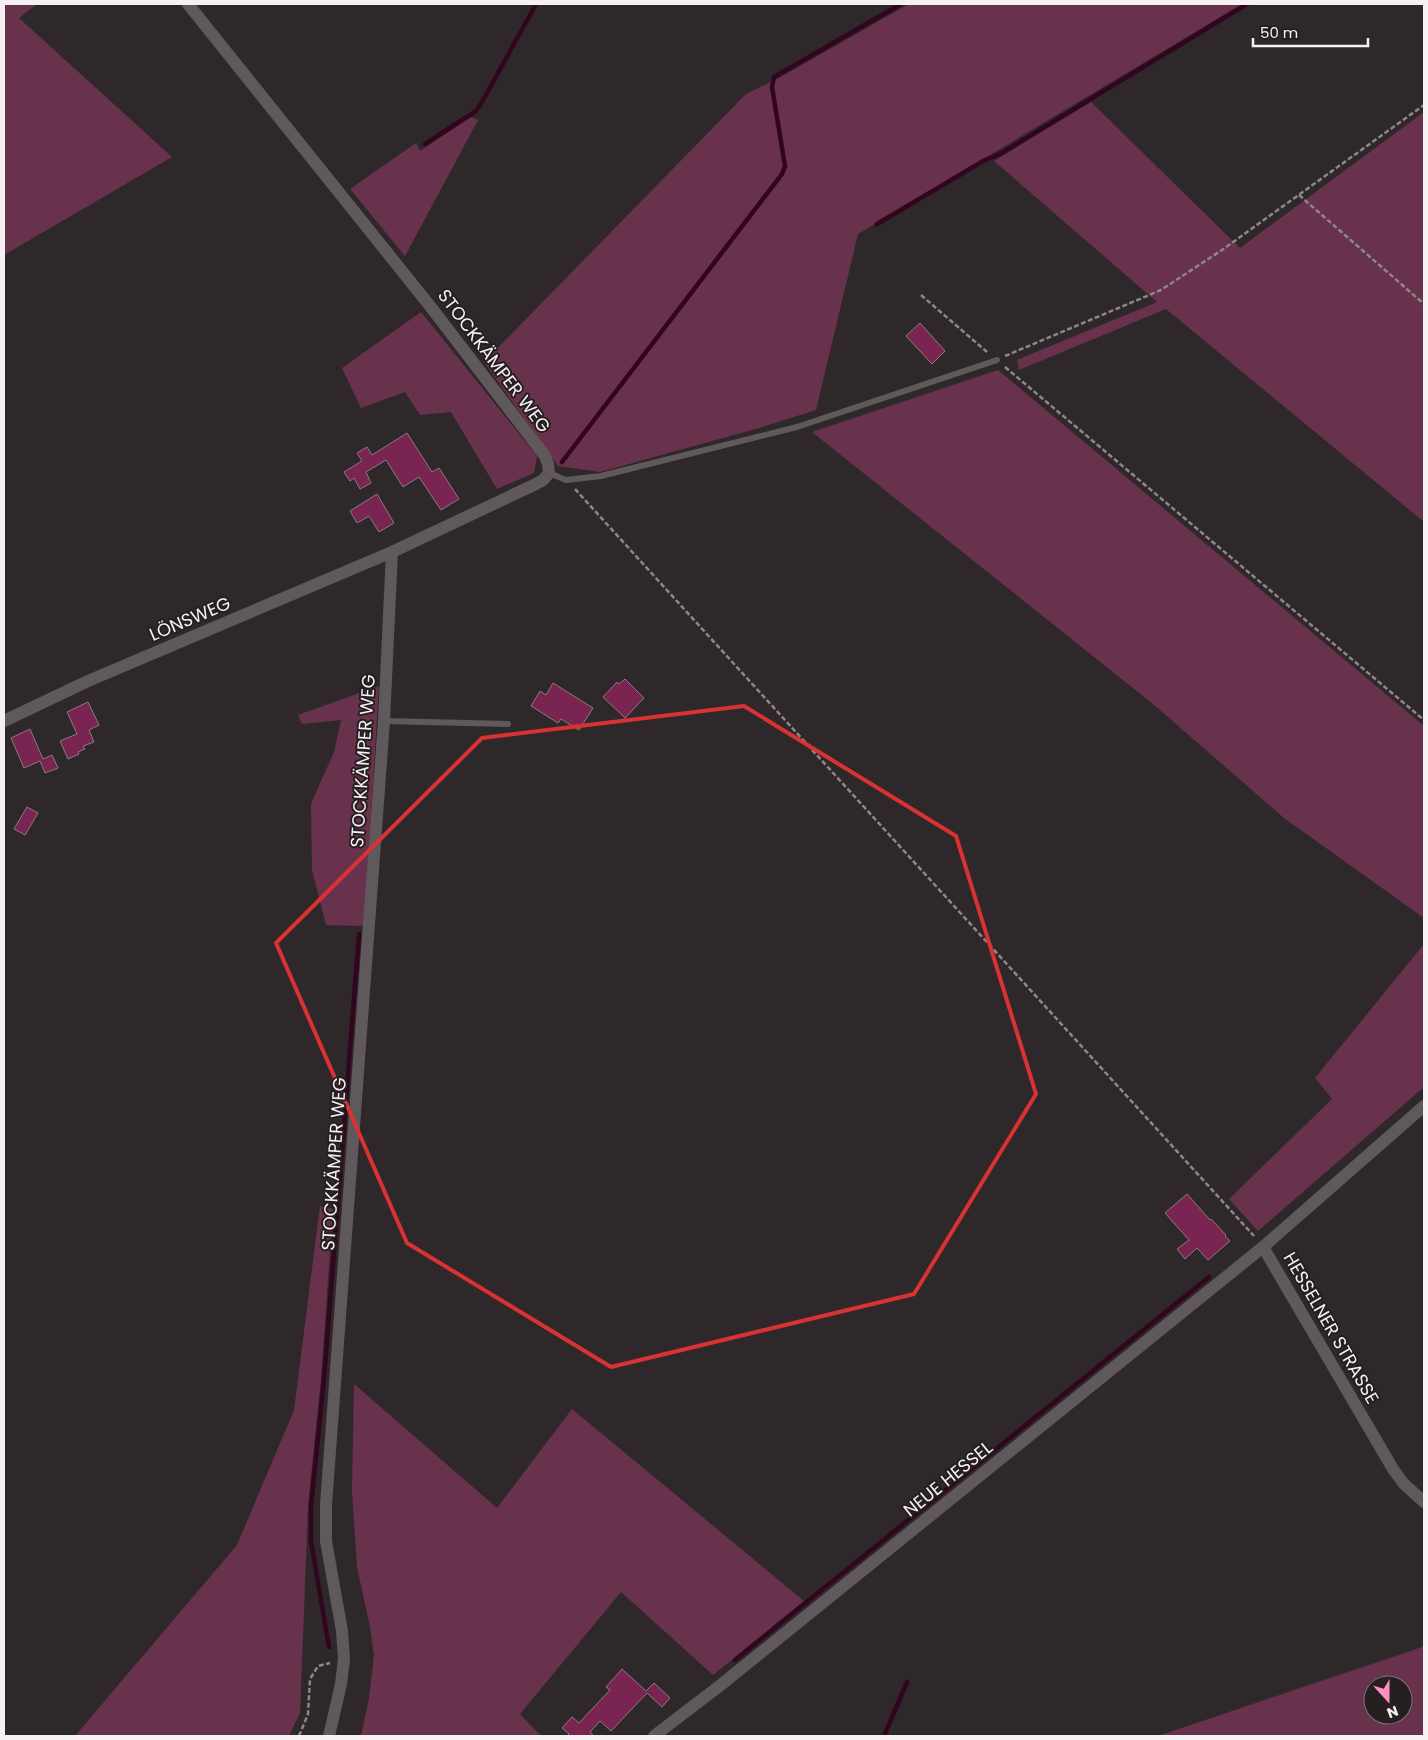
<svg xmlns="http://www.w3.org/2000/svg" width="1428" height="1740" font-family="Poppins,sans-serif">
<rect width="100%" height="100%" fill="#2f282b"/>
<g fill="#69324c" fill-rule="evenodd">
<polygon points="4,4 37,4 19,18 172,157 4,255"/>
<polygon points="909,4 1242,4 858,234 816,410 759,428 600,472 558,466 484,362 746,94 779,78"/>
<polygon points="1091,102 1240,248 1424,112 1424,522 1166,309 1019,370 1017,360 1157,302 994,161"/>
<polygon points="471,117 478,120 405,256 350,189 416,143 420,151"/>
<polygon points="421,312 537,456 534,473 497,489 451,412 420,415 405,392 361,408 342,368"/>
<polygon points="998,370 1424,726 1424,918 1284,818 1153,704 812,432"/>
<polygon points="379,686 364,926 326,925 312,870 311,804 334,752 341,720 302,724 298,715"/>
<polygon points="1424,944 1424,1087 1258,1231 1229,1199 1332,1099 1315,1078"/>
<polygon points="320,1206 333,1209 321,1379 308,1505 300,1713 289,1736 75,1736 237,1545 294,1410"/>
<polygon points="354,1384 497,1508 572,1409 804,1601 713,1675 621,1592 520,1714 541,1736 361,1736 369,1698 374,1655 370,1627 357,1567 352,1491"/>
<path d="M1424,1645V1736H1158L1422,1647ZM1373,1685H1403V1715H1373Z"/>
</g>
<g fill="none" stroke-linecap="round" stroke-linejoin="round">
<g stroke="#31051d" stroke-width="4.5">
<polyline points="425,144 476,111 482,102 536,4"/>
<polyline points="877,224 985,160 1000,154 1247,4"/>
<polyline points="562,462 782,174 785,166 772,87 774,77 901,4"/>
<polyline points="329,1647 311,1541 311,1507 324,1379 359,934"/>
<polyline points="735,1660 1209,1277"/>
<polyline points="884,1736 907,1682"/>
</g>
</g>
<g fill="#7a2551" stroke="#857d80">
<polygon points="920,323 945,351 932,364 906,336"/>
<polygon points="407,433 432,472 439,468 459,499 441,510 419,477 403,487 386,460 366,472 371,483 360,489 354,478 350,481 344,472 362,461 357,453 367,447 372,455"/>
<polygon points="377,494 394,523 379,532 369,516 357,523 350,511"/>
<polygon points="625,679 644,698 625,718 603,697 617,682 619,684"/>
<polygon points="553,683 593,708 579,730 561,719 558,723 531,706 540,691 546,695"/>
<polygon points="88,702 99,725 89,730 94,742 83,746 85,749 78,752 79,754 68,759 60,741 77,734 67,712"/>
<polygon points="30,729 43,759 52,755 58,768 45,773 40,761 24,768 11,738"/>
<polygon points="27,807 38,813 25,835 14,829"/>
<polygon points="1187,1194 1210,1220 1211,1219 1226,1235 1225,1236 1230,1241 1208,1260 1197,1248 1185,1259 1177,1249 1189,1240 1165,1213"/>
<polygon points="622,1669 646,1691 654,1683 670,1698 662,1707 647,1693 611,1731 600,1721 590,1732 594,1736 567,1736 569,1734 562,1728 572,1717 579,1723 610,1690 606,1687"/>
</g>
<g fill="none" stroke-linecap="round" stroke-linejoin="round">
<g stroke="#8c8789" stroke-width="2.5" stroke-dasharray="5 2.5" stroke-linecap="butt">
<polyline points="1299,195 1424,304"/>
<polyline points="921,295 987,352"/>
<polyline points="1005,356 1161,290 1222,250 1424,105"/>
<polyline points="1005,367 1424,720"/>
<polyline points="575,489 1254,1236"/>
<polyline points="299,1736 308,1714 310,1679 318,1666 330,1663"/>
</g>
<g stroke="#60595c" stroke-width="6">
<polyline points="549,473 566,480 601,476 797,427 997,360"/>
<polyline points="384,721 508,724"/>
</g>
<g stroke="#60595c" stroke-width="12">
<polyline points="4,721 88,681 392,552 536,484 543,480 549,473 548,464 545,456 430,306 188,4"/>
<polyline points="1263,1247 1393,1469 1404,1484 1424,1502"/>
<polyline points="329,1736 341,1684 344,1659 342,1631 326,1541 326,1505 384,721 392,552"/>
<polyline points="654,1736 722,1684 1263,1247 1424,1106"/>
</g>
</g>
<path fill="none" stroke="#d83232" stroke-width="4" stroke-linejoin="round" d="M744,706L956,836L1036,1094L914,1294L611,1367L407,1243L276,943L482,738Z"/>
<g text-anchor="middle" stroke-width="4" stroke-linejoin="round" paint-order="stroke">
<g font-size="18" fill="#f5f1f2" stroke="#251f21">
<text transform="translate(494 361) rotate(53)" y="6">STOCKKÄMPER WEG</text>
<text transform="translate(190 619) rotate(-23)" y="6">LÖNSWEG</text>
<text transform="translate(363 761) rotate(-86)" y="6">STOCKKÄMPER WEG</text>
<text transform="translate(334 1164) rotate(-86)" y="6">STOCKKÄMPER WEG</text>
<text transform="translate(1331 1328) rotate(60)" y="6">HESSELNER STRASSE</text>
<text transform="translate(948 1479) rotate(-39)" y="6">NEUE HESSEL</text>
</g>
</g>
<rect width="1428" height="1740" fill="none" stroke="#f5f1f2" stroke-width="10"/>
<g transform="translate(1388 1700) rotate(159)"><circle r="24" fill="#251f21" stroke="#787375"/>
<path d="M0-4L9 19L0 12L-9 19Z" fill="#fc8fc1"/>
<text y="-8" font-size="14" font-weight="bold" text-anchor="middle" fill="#f5f1f2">N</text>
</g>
<path d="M1253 38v8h115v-8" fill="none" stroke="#f5f1f2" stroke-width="2.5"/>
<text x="1260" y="38" font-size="15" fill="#f5f1f2" stroke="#251f21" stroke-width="4" paint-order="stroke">50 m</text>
</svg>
